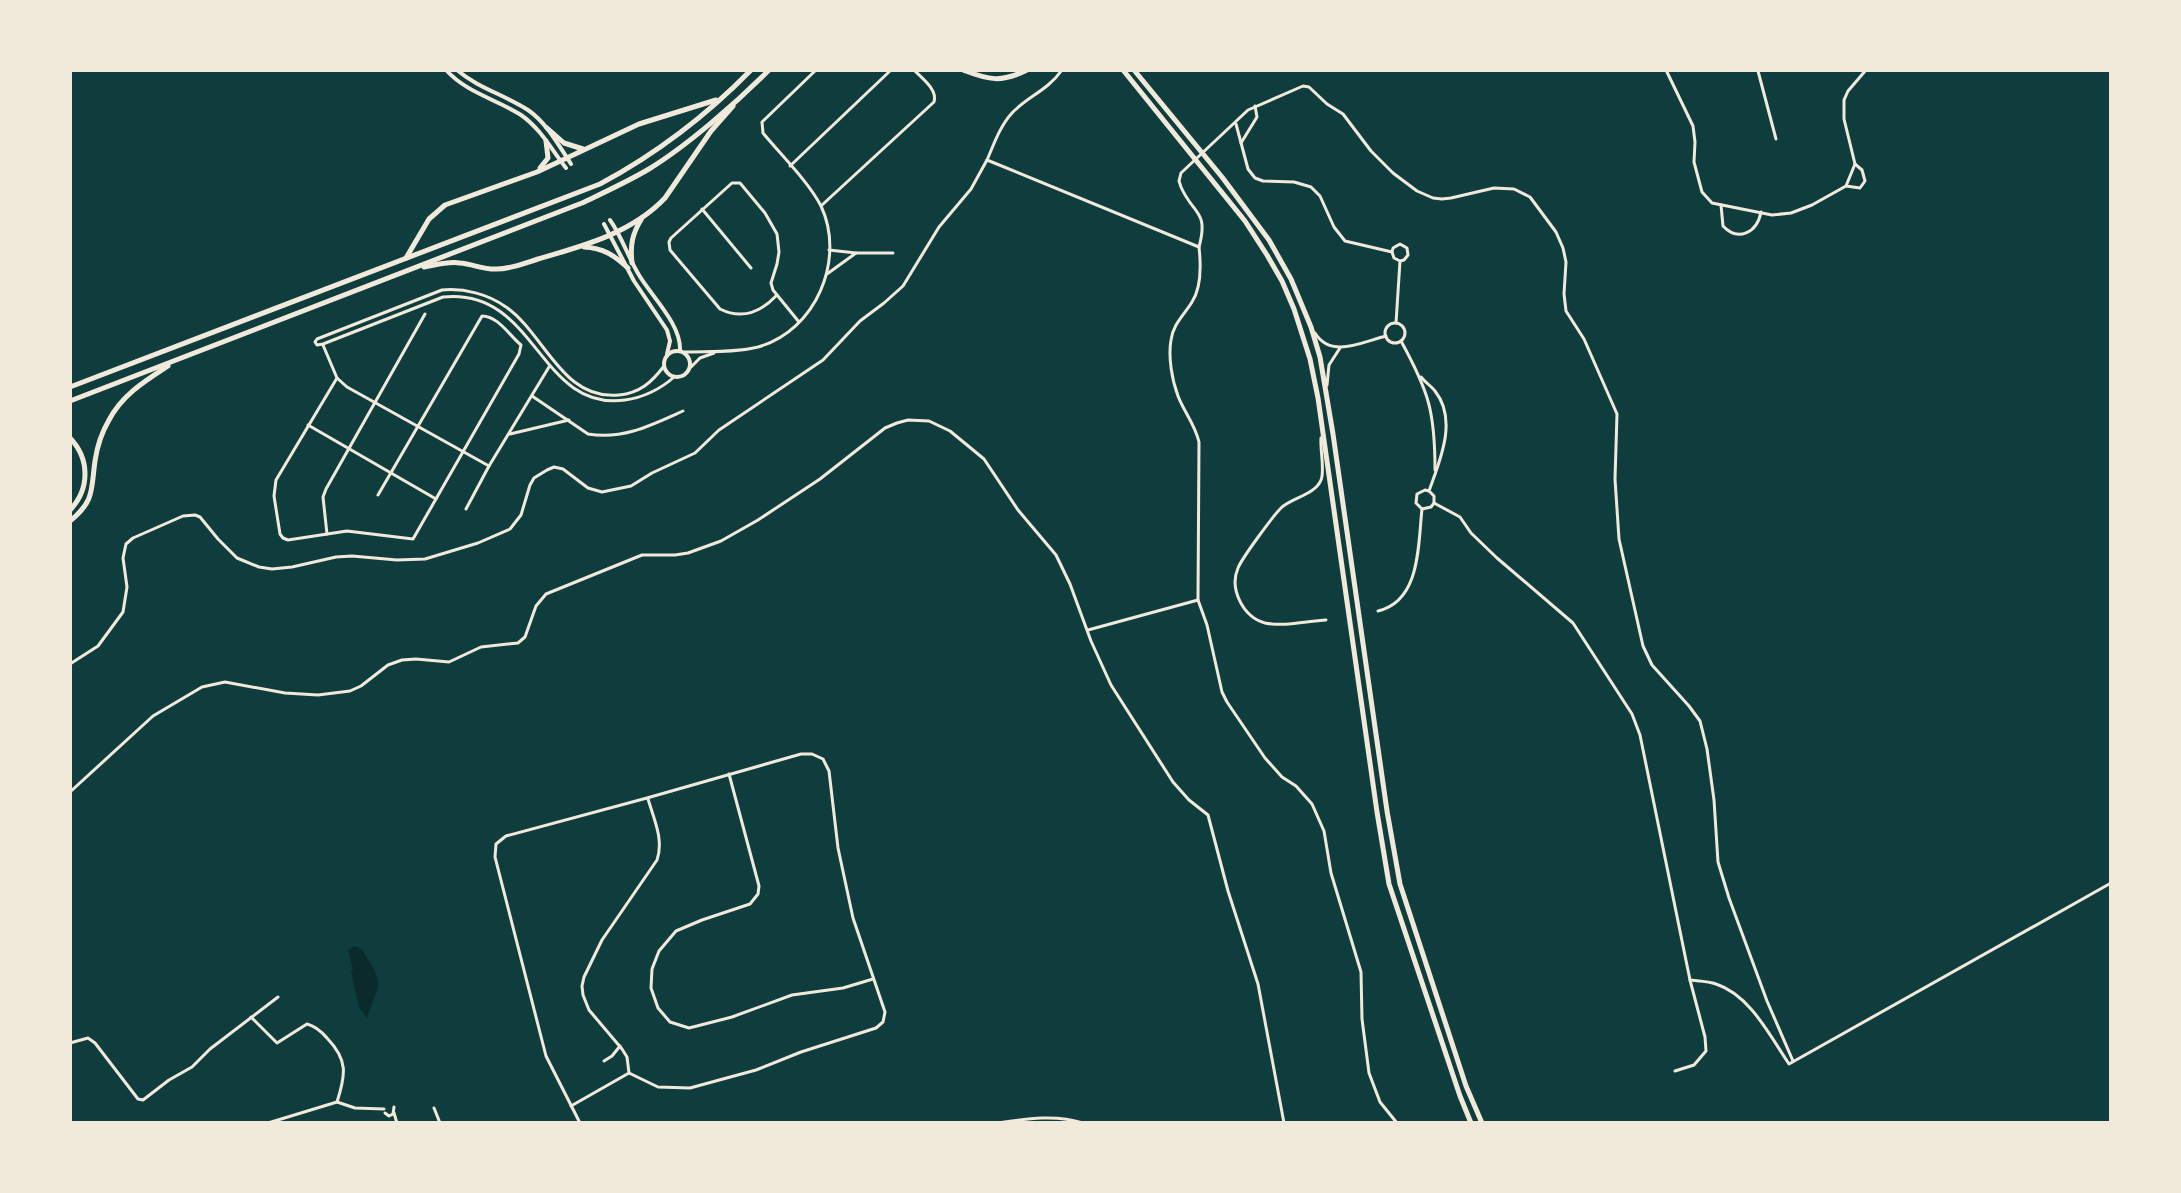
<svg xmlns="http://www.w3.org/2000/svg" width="2181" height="1193" font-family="Lato,sans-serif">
<rect width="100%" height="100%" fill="#0f3d3e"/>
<path fill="#0a2a2b" d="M355,946C363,949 363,952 368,959C387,988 374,990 367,1019L359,1007L351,972L353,970L348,950Z"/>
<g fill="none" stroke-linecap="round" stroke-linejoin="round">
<g stroke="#f1e9da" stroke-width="3">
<path d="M1062,70C1047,91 1028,96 1012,113C1000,126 994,144 987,160L1199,247C1209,210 1193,215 1181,187L1179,181L1181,173L1248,110L1303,86L1309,87L1327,104L1343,114L1371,151L1393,173L1417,191L1433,198L1442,199L1451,198L1494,188L1514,189L1530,197L1556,232L1563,248L1566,262L1564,294L1566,311L1584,339L1617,414L1615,479L1619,539L1643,646L1652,665L1689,706L1700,721L1707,749L1714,800L1718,862L1729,898L1767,1001L1793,1061"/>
<polyline points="1666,70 1693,126 1695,142 1694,162 1702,192 1712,203 1772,215 1791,213 1812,205 1846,186 1855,164 1844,119 1844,100 1848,91 1866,70"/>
<polyline points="1758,71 1776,139"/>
<polyline points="1236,124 1248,169 1255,178 1263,181 1294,182 1311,187 1320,196 1334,227 1345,241 1392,252"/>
<polyline points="1241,143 1257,117 1255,106"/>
<polyline points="790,166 891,70"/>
<polyline points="1846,186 1860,188 1865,181 1862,170 1855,164"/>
<path d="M822,205L934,102C938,90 922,78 914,70"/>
<path d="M1721,205L1723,226C1738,242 1757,233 1761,212"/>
<polyline points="702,209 751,268"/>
<path d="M1199,247C1201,265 1202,287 1192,302C1184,315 1173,324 1171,340C1168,357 1172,380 1178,396C1184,412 1195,424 1199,442L1198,600L1207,625L1222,692L1227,702L1265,758L1282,777L1296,786L1312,804L1324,831L1331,873L1361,972L1362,1019L1369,1073L1380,1102L1397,1123"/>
<polyline points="829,250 856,253 893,253"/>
<polyline points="827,274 856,253"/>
<path d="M777,295C761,312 742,320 720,309L670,250L669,242L671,238L732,183H740L765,213L777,234L779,252L777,264L771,283L773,290L799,322"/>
<polyline points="1396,323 1400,261 1404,260 1408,255 1407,248 1400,244 1393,248 1392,252 1394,258 1400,261"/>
<circle cx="1395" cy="333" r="10"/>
<path d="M1315,333C1331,359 1362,342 1386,336"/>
<path d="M1401,341C1429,392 1435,412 1435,470"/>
<polyline points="323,345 337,378 347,387 489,466"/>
<path d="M684,352C708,351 734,353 758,347C816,331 846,259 821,206C808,181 781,155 763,133L762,122L816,70"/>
<path d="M664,366C652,382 640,393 619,395C562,401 545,334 506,307C488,294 464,288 442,290L317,339L315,342L317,345L323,344L443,297C537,287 538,412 625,400C642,398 661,389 674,377"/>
<polyline points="691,367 700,358 714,353"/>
<path d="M1421,377C1425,382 1431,386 1435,391C1458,420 1440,460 1429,491L1434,496V503L1431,507L1422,509L1416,503L1417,494L1425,490L1429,491"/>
<path d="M337,378L276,480L274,496L280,534L283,538L288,540L347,531L413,539L519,354L521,345C509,335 498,316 482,316L378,495"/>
<polyline points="1327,385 1329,365 1340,348"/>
<path d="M532,396L588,434C623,440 652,425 683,411"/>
<polyline points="308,425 436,499"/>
<polyline points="510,434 569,420"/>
<path d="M1321,438C1320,450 1325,471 1321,480C1315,495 1291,498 1281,508C1273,516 1242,558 1238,568C1229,589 1243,617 1265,623C1283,627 1307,621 1326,620"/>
<polyline points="1434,503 1460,517 1471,533 1497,558 1573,623 1632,714 1640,735 1690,980 1705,1037 1706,1051 1694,1065 1675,1071"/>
<polyline points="466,509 489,466 549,367"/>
<polyline points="327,534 323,497 326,489 425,314"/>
<path d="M1378,611C1421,601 1418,544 1422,509"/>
<polyline points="1088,630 1198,600"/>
<polyline points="70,664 98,646 123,612 127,587 123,558 126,544 133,538 183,516 195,515 200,517 218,539 237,558 259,567 272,569 292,567 336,557 352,556 397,560 425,559 478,543 510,529 521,515 530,485 534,478 547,470 554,467 563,469 588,488 602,492 631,486 652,473 695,453 719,430 823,360 860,321 884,303 903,286 939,227 971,189 987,160"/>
<polyline points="729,774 759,886 758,894 750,904 702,920 676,931 659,951 652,969 651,988 658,1008 670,1022 689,1028 732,1017 792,995 843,988 873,979"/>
<polyline points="70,792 153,716 202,687 225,682 285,693 318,695 350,691 361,686 388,665 402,660 416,659 449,662 481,647 518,643 525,637 536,606 546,594 642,555 675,555 688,553 721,541 758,520 820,479 885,428 897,423 908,420 929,421 950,431 984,459 1018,510 1056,555 1070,584 1091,641 1111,685 1173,782 1189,800 1208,815 1228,891 1258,984 1284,1123"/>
<path d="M1690,980C1698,981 1708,981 1716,984C1750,995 1770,1036 1789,1064L2111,883"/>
<path d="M251,1017L277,1043L307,1024C315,1026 321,1031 327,1038C348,1060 346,1074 337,1102"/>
<polyline points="70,1043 88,1038 95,1043 138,1099 143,1100 169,1080 192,1067 210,1049 278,997"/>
<polyline points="604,1061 612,1056 620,1046"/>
<path d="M629,1073L627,1057L622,1049L589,1010L583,995L582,986L584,977L602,940L657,860C664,840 654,819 648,799"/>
<polyline points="571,1106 629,1073"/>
<polyline points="434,1108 440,1123"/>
<polyline points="385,1113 389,1116 393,1114 394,1107"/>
<polyline points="394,1113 397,1123"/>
<polyline points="268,1123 337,1102 355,1108 384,1109"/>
<polyline points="580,1123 546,1056 495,857 496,844 506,836 647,798 801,754 812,754 823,759 829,771 838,848 853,918 885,1012 883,1022 876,1028 801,1052 756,1070 690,1088 658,1087 629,1073"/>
<path d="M997,1123C1025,1119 1055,1114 1083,1123"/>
</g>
<g stroke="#f1e9da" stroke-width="4">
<path d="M446,70C467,93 496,99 521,115C540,128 552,150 566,168"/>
<path d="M457,70C478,88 505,95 528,110C547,123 559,146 571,164"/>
<path d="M610,220C622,237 628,257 639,275C652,297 681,324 680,350"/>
<polyline points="604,224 634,281 667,330 670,341 667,354"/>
<circle cx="677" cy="364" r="13"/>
</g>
<g stroke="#f1e9da" stroke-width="5">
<path d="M963,70C989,80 1001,83 1027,70"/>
<polyline points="1123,70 1245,221 1267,255 1282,281 1294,309 1310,359 1318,398 1377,812 1389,884 1460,1096 1471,1123"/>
<polyline points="1134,70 1222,177 1269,240 1291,279 1311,327 1320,357 1333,434 1387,811 1400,884 1466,1086 1482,1123"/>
<polyline points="547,128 564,143 583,149"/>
<polyline points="540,168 548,158 546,141"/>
<path d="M584,247C603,248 614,255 628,268"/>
<polyline points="406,258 429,219 445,205 537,172 639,124 716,100"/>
<path d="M632,263C630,245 632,234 642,218"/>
<path d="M424,267C436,265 448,261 460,263C473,264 484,270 497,269C511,269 525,263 538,259C583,246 632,233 665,198L711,131L733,106"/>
<path d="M70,387L600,184C656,154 707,115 751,70"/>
<path d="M70,401L582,203C605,192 627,182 649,169C688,145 736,103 769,70"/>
<path d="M70,438C90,459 90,489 70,510"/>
<path d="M70,521C95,501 91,489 95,461C97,447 102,432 109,420C122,395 145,381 168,366"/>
</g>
</g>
<rect width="2181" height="1193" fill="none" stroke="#f1e9da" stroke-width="144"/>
</svg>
